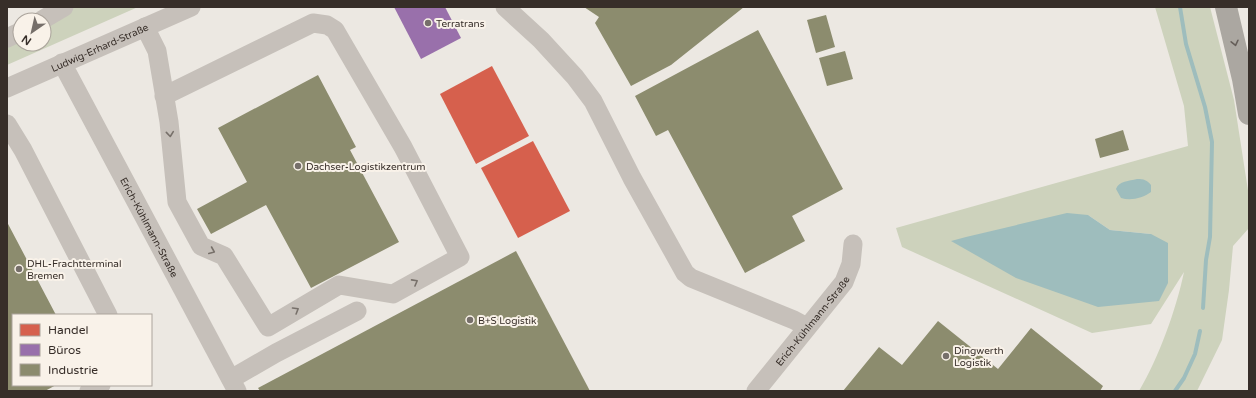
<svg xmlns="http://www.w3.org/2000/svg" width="1256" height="398" font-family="'Varela Round',sans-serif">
<rect width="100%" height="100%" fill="#ece8e2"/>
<g fill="#cdd2bc" fill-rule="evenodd">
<polygon points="74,7 138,7 7,65 7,45 20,38 20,44 44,44 44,25"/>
<path d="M1155,7H1210L1234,100L1249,197V228L1233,246L1229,290L1222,340L1197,391H1139C1159,357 1176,310 1184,272L1151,324L1092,333L902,247L896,228L1188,146L1184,106ZM1088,215L1110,230L1151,234L1159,301Z"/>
</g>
<g fill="#9ebdbd">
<path d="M1137,179C1144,179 1147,180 1151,185V192C1143,198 1131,201 1121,198L1116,189C1119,181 1129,181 1137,179Z"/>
<polygon points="1067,213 1088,215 1110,230 1151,234 1168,243 1168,283 1159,301 1098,307 1016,278 951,241 966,237"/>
</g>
<g fill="#d6604d">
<polygon points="492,66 529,136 476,164 440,94"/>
<polygon points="533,141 570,211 518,238 481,168"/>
</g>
<polygon fill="#9970ab" points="394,7 445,7 461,38 421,59"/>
<g fill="#8c8c6e">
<polygon points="584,7 744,7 671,65 631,86 595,23 599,17"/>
<polygon points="826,15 835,47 816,53 807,20"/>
<polygon points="758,30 843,189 792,216 805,241 745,273 668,130 656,136 635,96"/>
<polygon points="845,51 853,79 827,86 819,58"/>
<polygon points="318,75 356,147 350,150 399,242 311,288 266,205 211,234 197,209 247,182 218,128"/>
<polygon points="1123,130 1129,150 1100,158 1095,139"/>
<polygon points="7,222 56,315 13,315 13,385 56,385 45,391 8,391 7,389"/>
<polygon points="516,251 590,391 260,391 258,388"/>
<polygon points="938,321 998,369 1031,328 1103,386 1100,391 843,391 879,347 902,365"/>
</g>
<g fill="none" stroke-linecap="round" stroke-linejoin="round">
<g stroke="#9ebdbd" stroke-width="4">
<polyline points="1180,7 1186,44 1205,107 1212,142 1210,237 1206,260 1203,308"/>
<polyline points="1175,391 1184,378 1195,354 1200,331"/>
</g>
<g stroke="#c6c0ba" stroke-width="19">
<polyline points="505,7 541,40 575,77 593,101 632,178 685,273 691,278 794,320 807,327"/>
<polyline points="42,20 64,7"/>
<polyline points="145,27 157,51 169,122 177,202 201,246 224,256 268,327 339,285 393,294 460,257 403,147 335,30 327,25 313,23 164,96"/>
<polyline points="7,38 20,32"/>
<path id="s1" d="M62,63L237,391"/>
<path id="s2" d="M7,88L191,7"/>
<polyline points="7,124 23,150 108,315"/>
<polyline points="231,379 276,353 357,311"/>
<polyline points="89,391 101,385"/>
<path id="s3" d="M756,391L844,282L851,264L853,244"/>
</g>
<polyline stroke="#aba7a1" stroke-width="22" points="1226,7 1243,79 1249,114"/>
</g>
<defs><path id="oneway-chevron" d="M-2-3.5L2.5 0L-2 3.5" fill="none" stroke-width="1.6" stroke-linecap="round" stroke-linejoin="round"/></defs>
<use stroke="#655e59" href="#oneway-chevron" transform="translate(1235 43) rotate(77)"/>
<g stroke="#77706a">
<use href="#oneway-chevron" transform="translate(170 134) rotate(84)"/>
<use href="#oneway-chevron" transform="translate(212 251) rotate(23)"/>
<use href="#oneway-chevron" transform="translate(415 282) rotate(-29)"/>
<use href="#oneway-chevron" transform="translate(296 310) rotate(-31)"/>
</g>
<g fill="#766f6a" stroke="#f9f2e9" stroke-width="1.5">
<circle cx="428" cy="23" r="4"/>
<circle cx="298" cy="166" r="4"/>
<circle cx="19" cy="269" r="4"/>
<circle cx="470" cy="320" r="4"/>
<circle cx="946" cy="356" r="4"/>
</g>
<g text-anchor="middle" stroke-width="4" stroke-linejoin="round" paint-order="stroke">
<g font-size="10" fill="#372e29" stroke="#f9f2e9" text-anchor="start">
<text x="436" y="27">Terratrans</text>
<text x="306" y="170">Dachser-Logistikzentrum</text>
<text x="27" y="267">DHL-Frachtterminal<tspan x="27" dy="12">Bremen</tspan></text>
<text x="478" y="324">B+S Logistik</text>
<text x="954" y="354">Dingwerth<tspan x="954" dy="12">Logistik</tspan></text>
</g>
<g font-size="10" fill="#372e29" stroke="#f9f2e9">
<text dy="4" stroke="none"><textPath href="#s2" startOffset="101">Ludwig-Erhard-Straße</textPath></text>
<text dy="4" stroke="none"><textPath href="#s1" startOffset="186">Erich-Kühlmann-Straße</textPath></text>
<text dy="4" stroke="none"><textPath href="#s3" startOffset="90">Erich-Kühlmann-Straße</textPath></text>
</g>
</g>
<rect width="1256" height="398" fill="none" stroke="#372e29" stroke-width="16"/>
<rect x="12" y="314" width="140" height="72" fill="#f9f2e9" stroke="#aba49c"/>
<rect x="20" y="324" width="20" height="12" fill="#d6604d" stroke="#aba49c"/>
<text x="48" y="334" font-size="12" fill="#372e29">Handel</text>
<rect x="20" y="344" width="20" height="12" fill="#9970ab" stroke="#aba49c"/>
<text x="48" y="354" font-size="12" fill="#372e29">Büros</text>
<rect x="20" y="364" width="20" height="12" fill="#8c8c6e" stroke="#aba49c"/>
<text x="48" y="374" font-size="12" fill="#372e29">Industrie</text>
<g transform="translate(32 32) rotate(214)"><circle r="19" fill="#f9f2e9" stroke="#aba49c"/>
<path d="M0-3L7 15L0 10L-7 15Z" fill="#766f6a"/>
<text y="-6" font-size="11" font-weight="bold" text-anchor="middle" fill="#372e29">N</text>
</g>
</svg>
